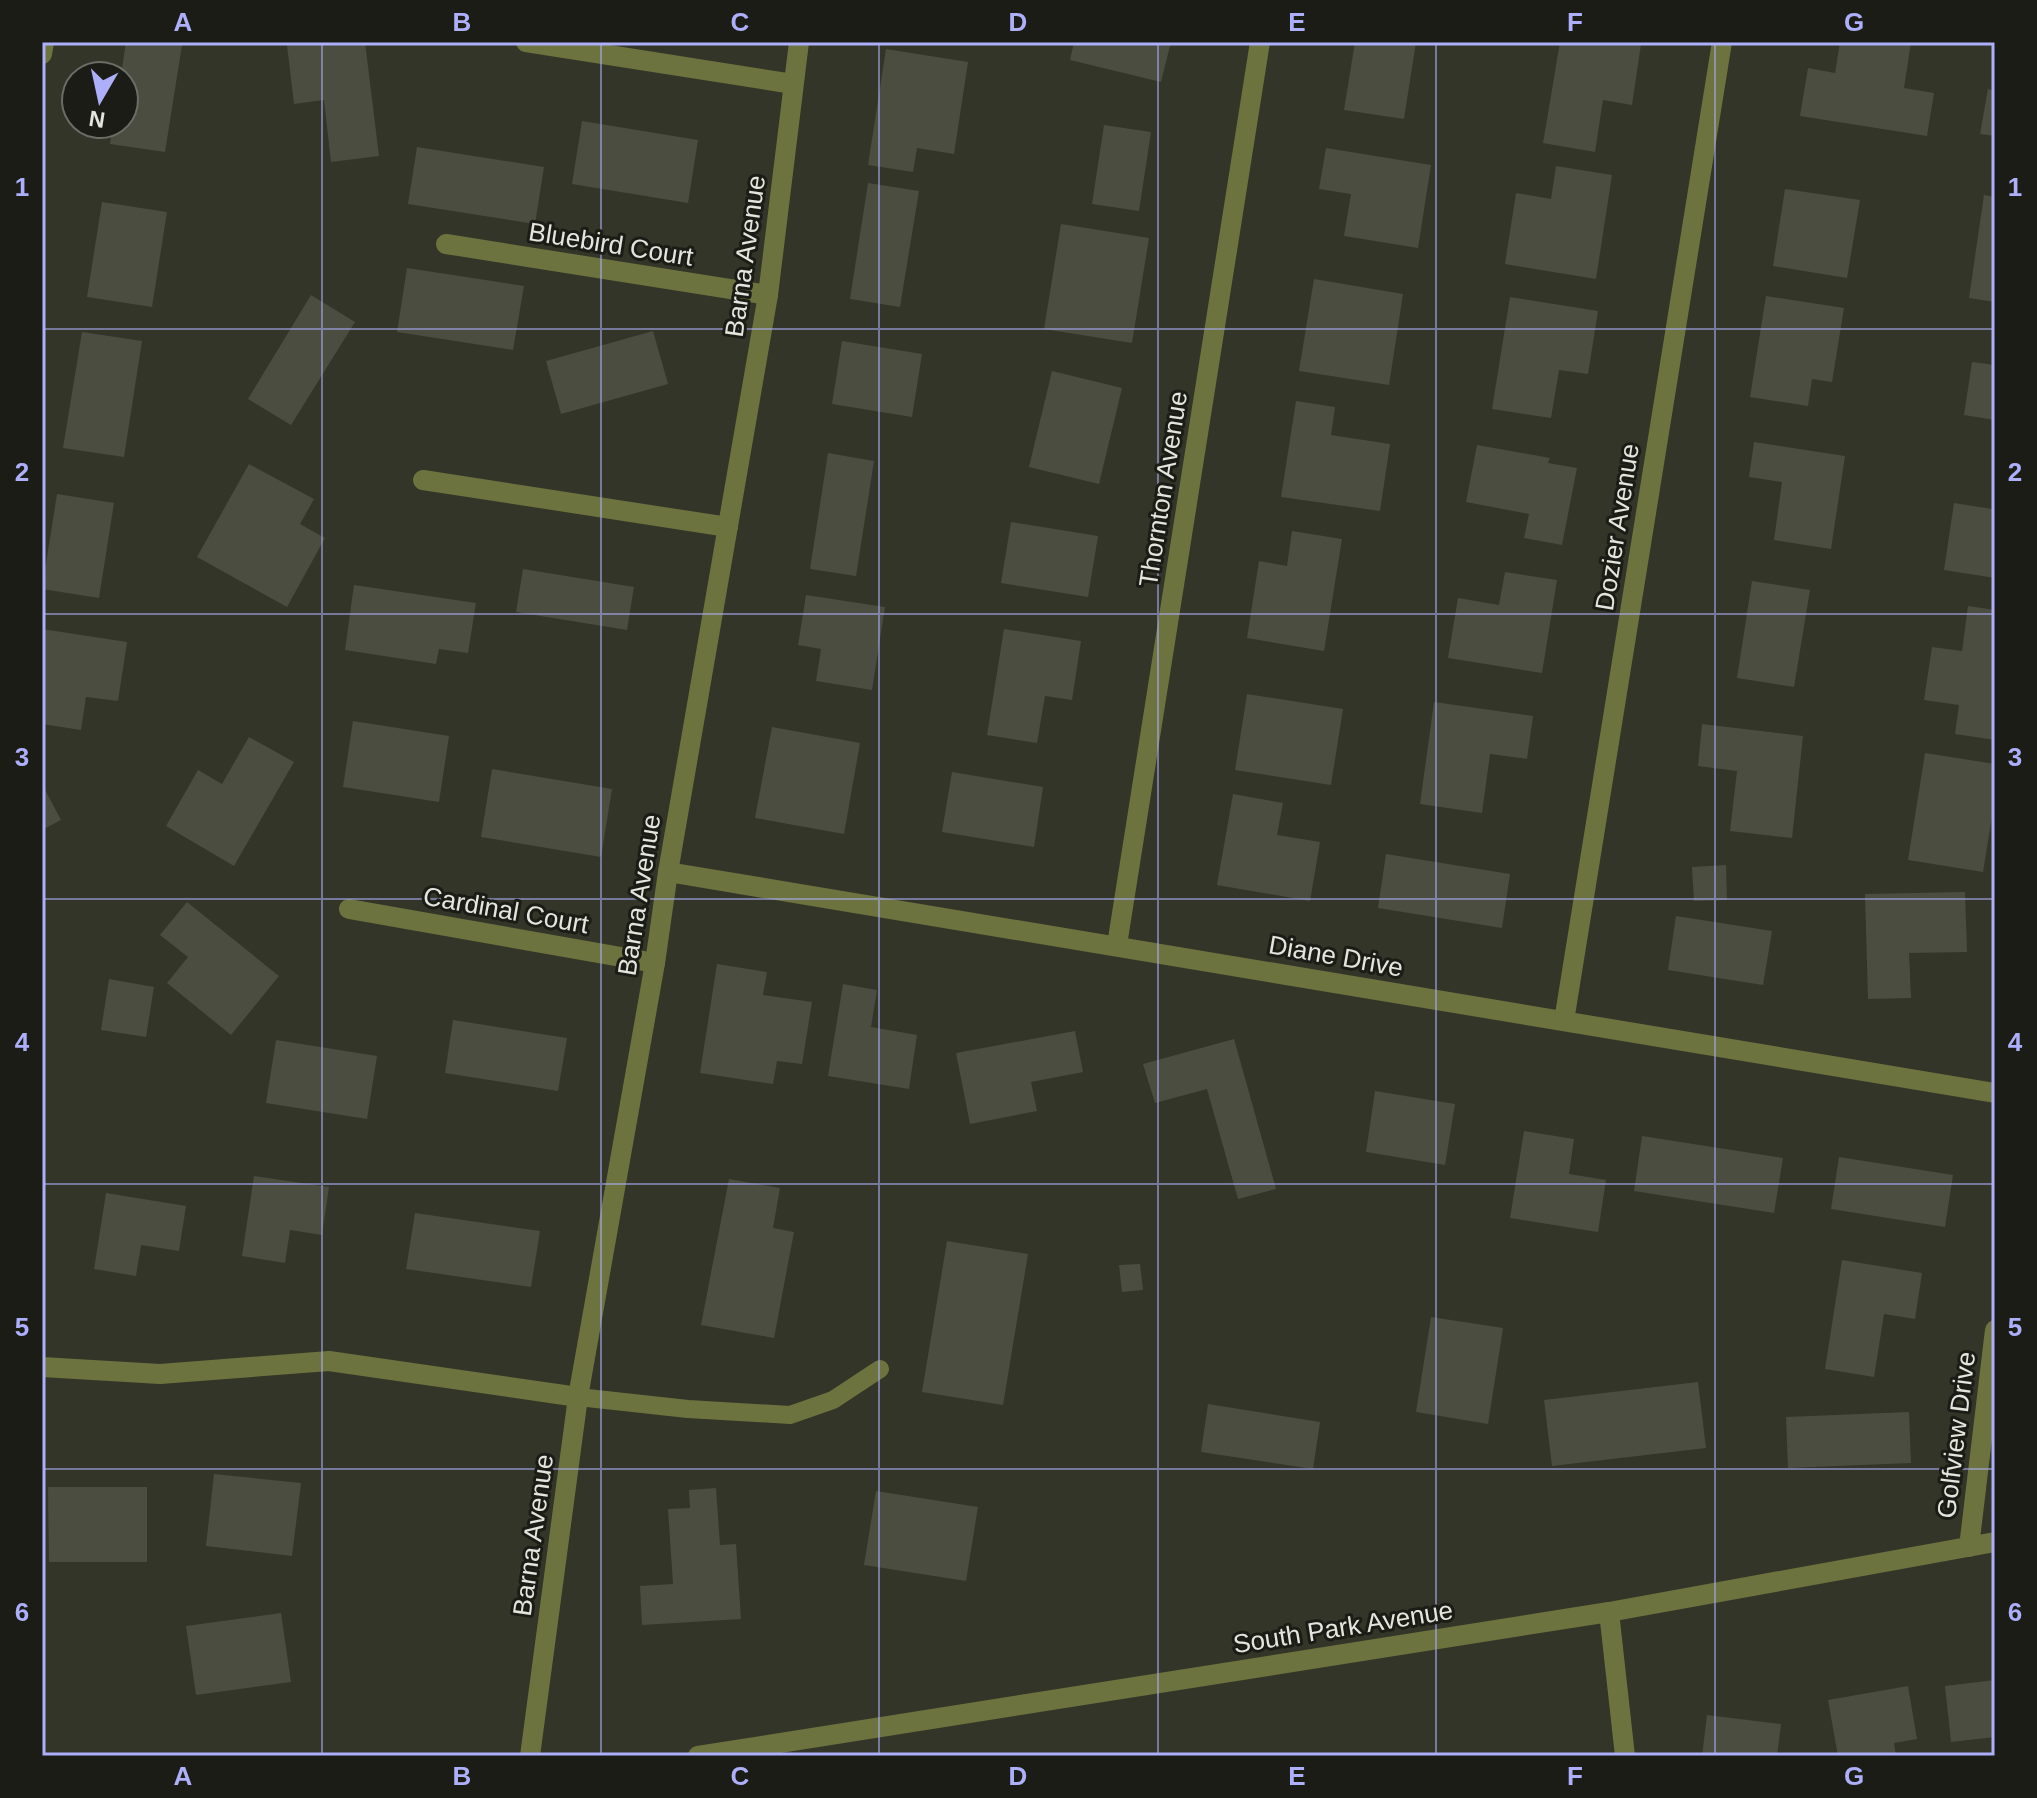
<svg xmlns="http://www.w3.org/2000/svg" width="2037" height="1798" font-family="Arial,sans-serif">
<rect width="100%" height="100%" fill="#333528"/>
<g fill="#4b4d40">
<polygon points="126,42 182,45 165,152 110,144 113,124 124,124 124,76 121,76"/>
<polygon points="310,42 365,42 379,156 331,162 324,100 294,104 287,45"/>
<polygon points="1074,42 1171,42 1161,82 1070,60"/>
<polygon points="1355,42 1416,42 1404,119 1344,110"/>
<polygon points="1560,42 1641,44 1632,105 1603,100 1595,152 1543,143"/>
<polygon points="1840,42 1911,42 1904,88 1934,93 1927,136 1800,116 1808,68 1835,73"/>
<polygon points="886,49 968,62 954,154 917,148 913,172 868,165"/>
<polygon points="1988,89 1995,91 1995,136 1980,134"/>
<polygon points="582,121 698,140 688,203 572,184"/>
<polygon points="1104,125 1151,132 1139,211 1092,204"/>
<polygon points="417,147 544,167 535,224 408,204"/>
<polygon points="1326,148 1431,165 1418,248 1344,236 1351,194 1319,189"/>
<polygon points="1556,166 1612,175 1596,279 1505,264 1516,193 1551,199"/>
<polygon points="868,183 919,191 900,307 850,299"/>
<polygon points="1785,189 1860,200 1847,278 1773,266"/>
<polygon points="1984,195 1995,197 1995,302 1969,298"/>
<polygon points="102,202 167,212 152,307 87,297"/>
<polygon points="1061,224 1149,238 1132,343 1044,329"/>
<polygon points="407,268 524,286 513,350 397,332"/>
<polygon points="1314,279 1403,294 1389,385 1299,371"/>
<polygon points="311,295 355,322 291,425 248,399"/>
<polygon points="1766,296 1844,308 1832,382 1812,379 1808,406 1750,397"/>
<polygon points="1510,297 1598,311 1588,374 1559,370 1551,418 1492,409"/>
<polygon points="653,331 668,384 561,414 546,361"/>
<polygon points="82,332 142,341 124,457 63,448"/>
<polygon points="842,341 922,354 912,417 832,404"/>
<polygon points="1972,362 1995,365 1995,420 1964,415"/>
<polygon points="1052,371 1122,388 1099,484 1029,467"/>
<polygon points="1296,401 1335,407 1331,435 1390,444 1380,511 1281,497"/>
<polygon points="1754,442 1845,456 1831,549 1774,540 1782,482 1749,477"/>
<polygon points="1477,445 1550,458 1548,463 1577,468 1562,545 1524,538 1529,514 1466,502"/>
<polygon points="828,453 874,461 856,576 810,569"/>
<polygon points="249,464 314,499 300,524 325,538 287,607 197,557"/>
<polygon points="57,494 114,503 99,598 42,589"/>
<polygon points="1993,500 1995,578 1944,570 1954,503 1992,509"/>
<polygon points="1011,522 1098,536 1088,597 1001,583"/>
<polygon points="1292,531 1342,539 1324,651 1247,638 1259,561 1287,566"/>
<polygon points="523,569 634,587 627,630 516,612"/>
<polygon points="1505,572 1557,580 1542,673 1448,658 1458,598 1499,605"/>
<polygon points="1752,581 1810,590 1794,687 1737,678"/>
<polygon points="354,585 476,603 468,653 439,649 436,664 345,650"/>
<polygon points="806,595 885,607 872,690 816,681 821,649 798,645"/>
<polygon points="1968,606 1995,610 1995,740 1955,734 1959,705 1924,700 1932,647 1962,651"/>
<polygon points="42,629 127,642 118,701 86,697 81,730 42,724"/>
<polygon points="1004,629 1081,641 1072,700 1045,696 1037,743 987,735"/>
<polygon points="1247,694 1343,709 1331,785 1235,770"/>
<polygon points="1434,702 1533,716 1527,759 1490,754 1482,813 1420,804"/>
<polygon points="353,721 449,736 439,802 343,787"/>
<polygon points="1702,724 1803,736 1792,838 1730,831 1737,771 1698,766"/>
<polygon points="772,727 860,743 844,834 755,818"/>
<polygon points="249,737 294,762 234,866 166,826 198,770 222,784"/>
<polygon points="1925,753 1995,764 1995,798 1983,872 1908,860"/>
<polygon points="492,769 612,789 601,857 481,837"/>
<polygon points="952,772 1043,787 1034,847 942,832"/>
<polygon points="42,784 61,820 42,830"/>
<polygon points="1233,794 1283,803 1277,835 1320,842 1310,901 1217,885"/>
<polygon points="1386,854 1510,874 1502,928 1378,908"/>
<polygon points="1726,865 1727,900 1694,901 1692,867"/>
<polygon points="1965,892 1967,952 1909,953 1911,998 1868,999 1865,894"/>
<polygon points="187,902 279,976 231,1035 167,983 188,957 160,935"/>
<polygon points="1676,916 1772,931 1763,985 1668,970"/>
<polygon points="717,964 767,972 763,995 812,1002 802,1064 777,1061 773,1084 700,1073"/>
<polygon points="109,979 154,987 146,1037 101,1030"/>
<polygon points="843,984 877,990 871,1027 917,1035 909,1089 828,1076"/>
<polygon points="453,1020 567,1038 558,1091 445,1073"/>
<polygon points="1075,1031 1083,1072 1031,1082 1037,1111 970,1124 956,1053"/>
<polygon points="1234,1039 1276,1189 1238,1199 1207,1089 1155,1103 1143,1064"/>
<polygon points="276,1040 377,1056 367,1119 266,1103"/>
<polygon points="1375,1091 1455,1104 1445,1165 1366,1152"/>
<polygon points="1524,1131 1574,1139 1569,1174 1606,1180 1598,1232 1510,1218"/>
<polygon points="1642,1136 1783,1158 1774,1213 1634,1191"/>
<polygon points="1839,1157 1953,1175 1945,1227 1831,1209"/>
<polygon points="254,1176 329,1187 322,1235 290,1230 285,1263 242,1256"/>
<polygon points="729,1179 780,1188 773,1228 794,1232 774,1338 701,1325"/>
<polygon points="106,1193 186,1206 179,1251 141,1245 136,1276 94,1269"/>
<polygon points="415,1213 540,1231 531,1287 406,1269"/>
<polygon points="947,1241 1028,1254 1003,1405 922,1392"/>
<polygon points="1842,1260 1922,1273 1915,1319 1884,1314 1874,1377 1825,1369"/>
<polygon points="1140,1264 1143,1290 1122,1292 1119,1265"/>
<polygon points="1431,1317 1503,1328 1488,1424 1416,1412"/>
<polygon points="1698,1382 1706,1448 1552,1466 1544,1400"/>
<polygon points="1208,1404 1320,1422 1313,1469 1201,1452"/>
<polygon points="1909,1412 1911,1463 1788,1468 1786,1417"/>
<polygon points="214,1474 301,1483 292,1556 206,1546"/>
<polygon points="48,1487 147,1487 147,1562 49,1562"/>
<polygon points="716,1488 720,1545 736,1544 741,1619 642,1625 640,1586 673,1584 668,1509 690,1508 689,1490"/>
<polygon points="876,1491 978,1507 966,1581 864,1565"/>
<polygon points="281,1613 291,1682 196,1695 186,1626"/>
<polygon points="1995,1680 1995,1737 1951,1742 1945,1686"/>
<polygon points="1908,1686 1917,1739 1894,1743 1896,1756 1838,1756 1828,1700"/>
<polygon points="1707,1715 1781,1724 1777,1756 1702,1756"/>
</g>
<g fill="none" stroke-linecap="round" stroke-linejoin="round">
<polyline stroke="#6d733e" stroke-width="18" points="578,1397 688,1409 790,1415 833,1400 880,1369"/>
<g stroke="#6d733e" stroke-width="20">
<polyline points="526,42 793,84"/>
<polyline points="42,54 44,42"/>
<polyline points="446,244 768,295"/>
<polyline points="423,480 728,527"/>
<polyline points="668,872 1995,1093"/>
<polyline points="349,909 655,963"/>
<polyline points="1117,945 1260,42"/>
<polyline points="1564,1021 1722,42"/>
<polyline points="42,1367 160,1374 329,1361 578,1397"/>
<polyline points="1969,1547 1995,1330"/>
<polyline points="1609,1612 1625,1756"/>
</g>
<g stroke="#6d733e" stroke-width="20">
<polyline points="530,1756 578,1397 655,963 668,872 768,295 799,42"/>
<polyline points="698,1756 1609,1612 1995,1542"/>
</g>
</g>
<path fill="none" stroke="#adaffb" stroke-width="2" stroke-opacity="0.55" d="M322,42V1756M601,42V1756M879,42V1756M1158,42V1756M1436,42V1756M1715,42V1756M42,329H1995M42,614H1995M42,899H1995M42,1184H1995M42,1469H1995"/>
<g text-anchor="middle" stroke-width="6" stroke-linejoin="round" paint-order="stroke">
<g font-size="26" fill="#e4e6de" stroke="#1b1c16">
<text transform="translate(611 244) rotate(9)" y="9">Bluebird Court</text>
<text transform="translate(745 256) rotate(-82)" y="9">Barna Avenue</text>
<text transform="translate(1163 489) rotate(-81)" y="9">Thornton Avenue</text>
<text transform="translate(1617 527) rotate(-81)" y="9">Dozier Avenue</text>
<text transform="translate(639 895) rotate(-81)" y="9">Barna Avenue</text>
<text transform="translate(506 910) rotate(10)" y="9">Cardinal Court</text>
<text transform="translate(1336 956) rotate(10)" y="9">Diane Drive</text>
<text transform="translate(1956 1435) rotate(-83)" y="9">Golfview Drive</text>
<text transform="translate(533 1535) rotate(-82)" y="9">Barna Avenue</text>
<text transform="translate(1343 1627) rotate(-9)" y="9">South Park Avenue</text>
</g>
</g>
<rect width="2037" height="1798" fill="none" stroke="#1b1c16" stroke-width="88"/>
<g transform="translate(100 100) rotate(189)"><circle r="38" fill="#1b1c16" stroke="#6b6d66" stroke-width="2"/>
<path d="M0-6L14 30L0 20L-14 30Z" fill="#adaffb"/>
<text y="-12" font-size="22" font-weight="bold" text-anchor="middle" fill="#e4e6de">N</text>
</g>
<rect x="44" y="44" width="1949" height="1710" fill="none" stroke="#adaffb" stroke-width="3"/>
<g font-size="26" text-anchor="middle" font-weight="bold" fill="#adaffb">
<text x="183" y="31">A</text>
<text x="462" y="31">B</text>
<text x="740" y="31">C</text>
<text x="1018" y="31">D</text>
<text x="1297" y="31">E</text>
<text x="1575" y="31">F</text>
<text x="1854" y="31">G</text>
<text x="22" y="196">1</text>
<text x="2015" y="196">1</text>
<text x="22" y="481">2</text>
<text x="2015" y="481">2</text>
<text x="22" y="766">3</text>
<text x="2015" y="766">3</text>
<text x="22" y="1051">4</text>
<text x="2015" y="1051">4</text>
<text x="22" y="1336">5</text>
<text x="2015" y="1336">5</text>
<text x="22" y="1621">6</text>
<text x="2015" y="1621">6</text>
<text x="183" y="1785">A</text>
<text x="462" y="1785">B</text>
<text x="740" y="1785">C</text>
<text x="1018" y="1785">D</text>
<text x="1297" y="1785">E</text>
<text x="1575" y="1785">F</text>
<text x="1854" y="1785">G</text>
</g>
</svg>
